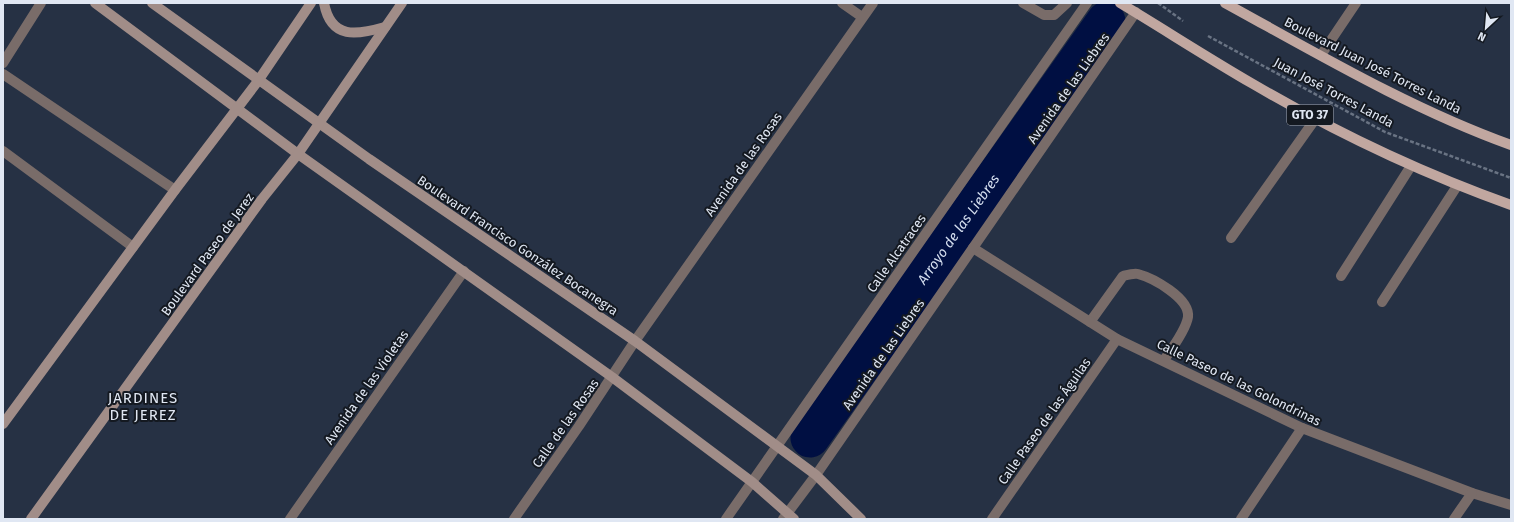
<svg xmlns="http://www.w3.org/2000/svg" width="1514" height="522" font-family="'Fira Sans',sans-serif">
<rect width="100%" height="100%" fill="#263144"/>
<g fill="none" stroke-linecap="round" stroke-linejoin="round">
<path stroke="#000f42" stroke-width="39" id="s1" d="M810,438L1106,21"/>
<g stroke="#697383" stroke-width="2.5" stroke-dasharray="4 2" stroke-linecap="butt">
<polyline points="1158,3 1183,21"/>
<polyline points="1208,36 1385,132 1511,178"/>
</g>
<g stroke="#796c69" stroke-width="10">
<polyline points="1023,3 1044,15 1054,15 1067,3"/>
<polyline points="1231,238 1316,118"/>
<polyline points="1341,276 1411,166"/>
<polyline points="1382,302 1457,186"/>
<path d="M1090,322L1123,276C1127,275 1134,273 1138,274C1153,278 1190,298 1188,317C1186,330 1171,350 1164,360"/>
</g>
<g stroke="#796c69" stroke-width="10">
<polyline points="842,3 862,17"/>
<polyline points="1321,55 1356,3"/>
<polyline points="3,63 41,3"/>
<polyline points="3,74 175,190"/>
<polyline points="3,151 133,247"/>
<polyline points="973,248 1117,339 1302,428 1472,493 1511,505"/>
<polyline points="290,519 464,271"/>
<polyline points="514,519 579,426 635,341 873,3"/>
<polyline points="726,519 1087,3"/>
<polyline points="783,519 816,475 1136,12"/>
<polyline points="992,519 1117,339"/>
<polyline points="1241,519 1302,428"/>
<polyline points="1454,519 1472,493"/>
</g>
<g stroke="#a18d88" stroke-width="10">
<polyline points="95,3 298,154 612,377 752,482 794,519"/>
<polyline points="152,3 369,159 635,341 816,475 861,519"/>
<path d="M324,3C331,40 357,35 385,27"/>
<polyline points="3,424 175,190 258,81 311,3"/>
<polyline points="31,519 262,199 298,154 402,3"/>
</g>
<g stroke="#c1a7a0" stroke-width="10">
<path d="M1120,3C1165,30 1208,58 1253,84C1335,132 1421,173 1511,205"/>
<path d="M1225,3C1318,54 1411,109 1511,145"/>
</g>
</g>
<g text-anchor="middle" stroke-width="4" stroke-linejoin="round" paint-order="stroke">
<rect fill="#141921" stroke="#a3a9b4" stroke-width="1" x="1287" y="105" width="46" height="20" rx="3"/>
<g font-size="12" font-weight="bold" fill="#e0e7f3">
<text x="1310" y="119">GTO 37</text>
</g>
<g font-size="13" fill="#e0e7f3" stroke="#141921">
<text transform="translate(1373 65) rotate(27)" y="5">Boulevard Juan José Torres Landa</text>
<text transform="translate(1068 88) rotate(-55)" y="5">Avenida de las Liebres</text>
<text transform="translate(1334 92) rotate(28)" y="5">Juan José Torres Landa</text>
<text transform="translate(743 164) rotate(-55)" y="5">Avenida de las Rosas</text>
<text transform="translate(518 245) rotate(34)" y="5">Boulevard Francisco González Bocanegra</text>
<text transform="translate(896 253) rotate(-55)" y="5">Calle Alcatraces</text>
<text transform="translate(207 254) rotate(-54)" y="5">Boulevard Paseo de Jerez</text>
<text transform="translate(883 354) rotate(-55)" y="5">Avenida de las Liebres</text>
<text transform="translate(1239 382) rotate(26)" y="5">Calle Paseo de las Golondrinas</text>
<text transform="translate(366 387) rotate(-55)" y="5">Avenida de las Violetas</text>
<text transform="translate(1044 421) rotate(-55)" y="5">Calle Paseo de las Águilas</text>
<text transform="translate(565 423) rotate(-55)" y="5">Calle de las Rosas</text>
</g>
<g font-size="14" font-style="italic" fill="#d4deef" stroke="#141921">
<text dy="5" stroke="none"><textPath href="#s1" startOffset="256">Arroyo de las Liebres</textPath></text>
</g>
<g font-size="15" letter-spacing="1" fill="#e0e7f3" stroke="#141921">
<text x="143" y="403">JARDINES<tspan x="143" dy="17">DE JEREZ</tspan></text>
</g>
</g>
<rect width="1514" height="522" fill="none" stroke="#e0e7f3" stroke-width="8"/>
<g transform="translate(1486 28) rotate(206)" stroke="#141921" stroke-width="3" paint-order="stroke">
<path d="M0-3L7 15L0 10L-7 15Z" fill="#e0e7f3"/>
<text y="-6" font-size="11" font-weight="bold" text-anchor="middle" fill="#e0e7f3">N</text>
</g>
</svg>
